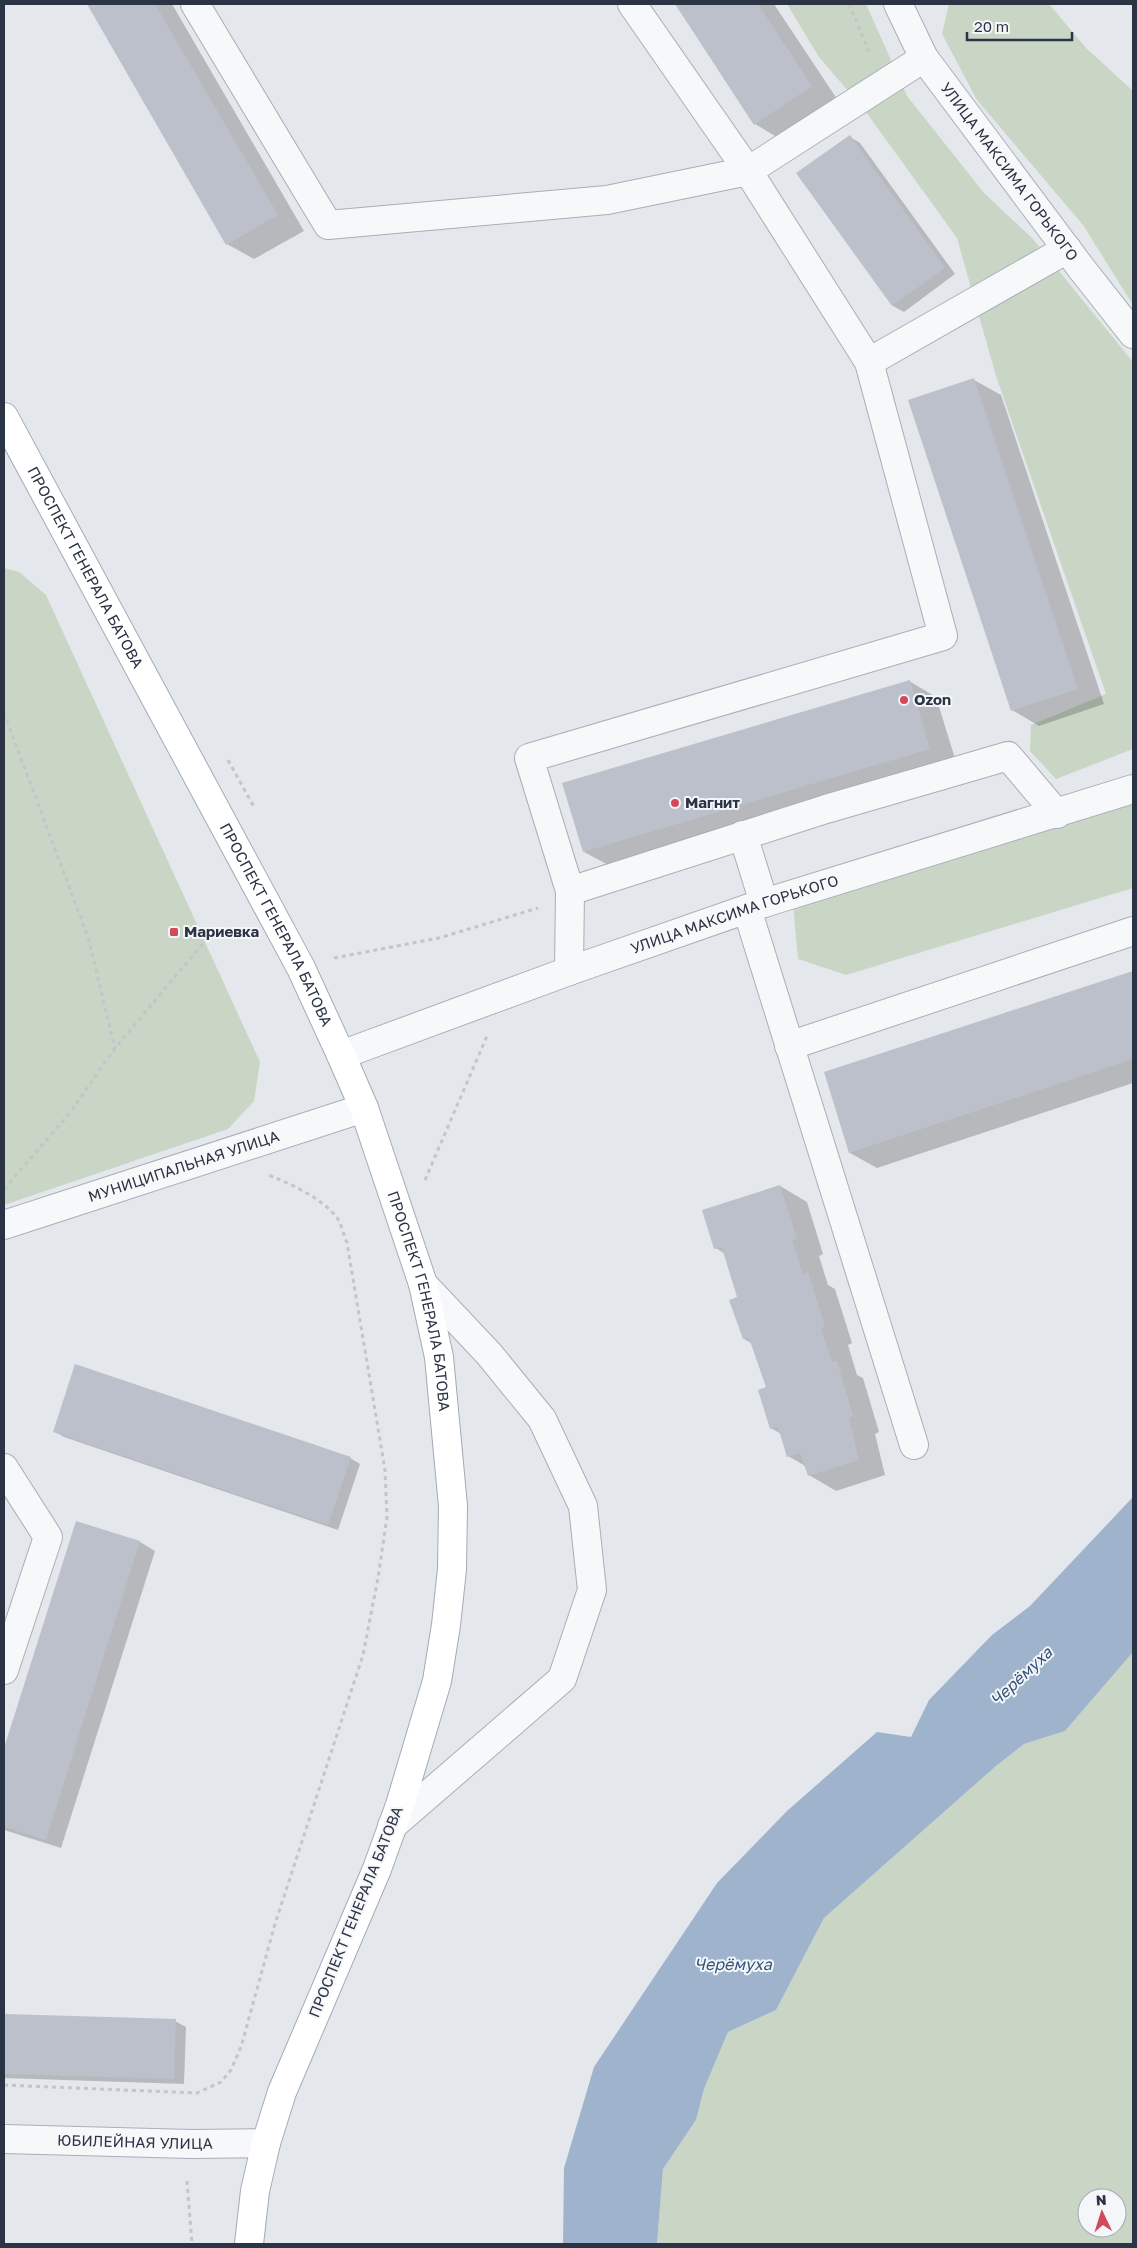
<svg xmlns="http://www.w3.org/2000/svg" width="1137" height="2248" font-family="'Golos Text',sans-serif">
<rect width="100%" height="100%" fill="#e4e7ec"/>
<g fill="#c9d6c5" fill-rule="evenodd">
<polygon points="787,4 866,4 907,96 984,193 1032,238 1133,362 1133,749 1056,779 1030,751 1031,725 1106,694 996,376 957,238 866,112 819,57"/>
<polygon points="949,4 1049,4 1086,48 1133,91 1133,305 1083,225 977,100 942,34"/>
<polygon points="4,568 19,572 46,595 260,1062 254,1101 228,1129 4,1205"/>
<polygon points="1133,800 1133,888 846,975 798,959 793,904"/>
<path d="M1133,1652V2244H657L663,2169L696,2120L704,2089L728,2032L776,2010L824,1918L996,1766L1024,1744L1065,1731ZM1087,2198H1117V2228H1087Z"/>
</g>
<polygon fill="#9fb4cc" points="1133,1497 1133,1652 1065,1731 1024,1744 996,1766 824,1918 776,2010 728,2032 704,2089 696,2120 663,2169 657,2244 563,2244 564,2168 594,2067 717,1883 787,1811 877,1732 911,1737 929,1700 992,1635 1030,1606"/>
<g fill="#0003">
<polygon points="88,4 172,4 304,231 254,259 227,244"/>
<polygon points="676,4 774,4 839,102 782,140 755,124"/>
<polygon points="850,137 860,143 955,274 904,312 893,306 798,173"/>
<polygon points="974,380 1001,395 1104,704 1039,726 1012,710"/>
<polygon points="909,681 936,697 957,765 612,867 584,852"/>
<polygon points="1133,972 1133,1083 877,1168 850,1153 825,1073"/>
<polygon points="780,1186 807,1202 823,1254 819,1256 828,1285 835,1289 852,1343 848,1345 857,1375 863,1378 879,1432 875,1434 885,1475 836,1491 809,1475 807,1467 788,1456 781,1434 771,1428 767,1387 753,1344 744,1339 739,1298 725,1254 716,1248"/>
<polygon points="54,1431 350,1458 360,1464 338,1530 64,1437"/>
<polygon points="76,1523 140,1542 155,1551 61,1848 4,1830 4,1752"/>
<polygon points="4,2015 175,2021 186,2027 184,2084 4,2078"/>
</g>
<g fill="#bbc0ca">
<polygon points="87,4 155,4 278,215 226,245"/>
<polygon points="675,4 758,4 812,86 754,125"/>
<polygon points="850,135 945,268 892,306 796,173"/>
<polygon points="974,378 1078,689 1011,711 908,400"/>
<polygon points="910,680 930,749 583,852 562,783"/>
<polygon points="1133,971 1133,1059 849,1153 824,1072"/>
<polygon points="780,1185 797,1239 792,1240 803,1274 808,1272 825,1327 821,1329 832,1362 837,1361 853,1416 849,1418 859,1460 808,1476 800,1453 787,1457 778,1427 770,1429 758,1390 766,1387 749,1338 743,1339 729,1300 737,1297 722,1248 714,1249 702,1210"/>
<polygon points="75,1364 351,1457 328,1525 53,1432"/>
<polygon points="76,1521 140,1541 46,1840 4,1827 4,1748"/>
<polygon points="4,2014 176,2019 174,2079 4,2074"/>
</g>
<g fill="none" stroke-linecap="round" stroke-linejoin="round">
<defs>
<g id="minor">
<polyline points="195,4 328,225 607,200 748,171 924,58"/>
<polyline points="632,4 748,171 869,362"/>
<path id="s1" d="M898,4L924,58L1081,268L1133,334"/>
<polyline points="743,835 764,903"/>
<polyline points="570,891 529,758 943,636 869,362 1067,249"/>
<polyline points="747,909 914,1445"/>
<polyline points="569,971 570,891 826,809 1008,756 1057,814"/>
<polyline points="789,1046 1133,931"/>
<path id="s2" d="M341,1055L569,971L764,903L1133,789"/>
<path id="s3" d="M4,1225L364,1108"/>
<polyline points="4,1468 48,1537 4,1670"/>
<polyline points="392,1826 562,1679 592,1590 583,1506 542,1419 489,1354 423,1284"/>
<path id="s4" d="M4,2139L191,2144L266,2143"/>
</g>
<g id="major">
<path id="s5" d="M4,417L301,968L341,1055L364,1108L423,1284L439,1357L453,1506L452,1569L446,1625L437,1681L400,1805L377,1869L282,2092L266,2143L255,2191L249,2244"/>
</g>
</defs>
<use href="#minor" stroke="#a9aeb7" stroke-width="30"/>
<use href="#major" stroke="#a3abb8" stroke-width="30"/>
<g stroke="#c2c5cb" stroke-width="3" stroke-dasharray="4 4" stroke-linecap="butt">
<polyline points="849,4 870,54"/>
<polyline points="4,713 88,937 115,1048"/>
<polyline points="228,760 254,807"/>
<polyline points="334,958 439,938 538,908"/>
<polyline points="425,1180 487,1036"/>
<polyline points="4,1189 70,1113 115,1048 212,933"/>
<path d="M4,2085L197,2093L221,2082L231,2070L241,2047L275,1924L363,1655L378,1578L387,1517L385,1470L347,1243C344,1236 342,1227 339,1221C327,1200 287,1182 266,1174"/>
<polyline points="187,2181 192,2244"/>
</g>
<use href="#minor" stroke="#f7f8fa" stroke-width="28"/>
<use href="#major" stroke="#fff" stroke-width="28"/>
</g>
<g fill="#d1495b" stroke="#f4f6f9" stroke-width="2">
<circle cx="904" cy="700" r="5"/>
<circle cx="675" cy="803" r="5"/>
<rect x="169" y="927" width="10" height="10" rx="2.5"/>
</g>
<g text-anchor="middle" stroke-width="4" stroke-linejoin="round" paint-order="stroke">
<g font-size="15" fill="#2b3445" stroke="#f4f6f9">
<text dy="5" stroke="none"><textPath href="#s1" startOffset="202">УЛИЦА МАКСИМА ГОРЬКОГО</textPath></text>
<text dy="5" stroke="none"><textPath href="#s5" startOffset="171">ПРОСПЕКТ ГЕНЕРАЛА БАТОВА</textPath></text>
<text dy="5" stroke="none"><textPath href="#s2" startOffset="418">УЛИЦА МАКСИМА ГОРЬКОГО</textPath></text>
<text dy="5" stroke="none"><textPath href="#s5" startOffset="576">ПРОСПЕКТ ГЕНЕРАЛА БАТОВА</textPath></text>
<text dy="5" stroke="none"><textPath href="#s3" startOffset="189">МУНИЦИПАЛЬНАЯ УЛИЦА</textPath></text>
<text dy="5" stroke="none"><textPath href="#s5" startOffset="981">ПРОСПЕКТ ГЕНЕРАЛА БАТОВА</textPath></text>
<text transform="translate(356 1912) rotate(-68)" y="5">ПРОСПЕКТ ГЕНЕРАЛА БАТОВА</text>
<text dy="5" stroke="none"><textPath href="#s4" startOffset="131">ЮБИЛЕЙНАЯ УЛИЦА</textPath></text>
</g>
<g font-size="15" font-weight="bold" fill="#2b3445" stroke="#f4f6f9" text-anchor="start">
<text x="914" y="705">Ozon</text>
<text x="685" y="808">Магнит</text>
<text x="184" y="937">Мариевка</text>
</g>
<g font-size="16" font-style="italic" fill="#34527a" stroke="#f4f6f9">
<text transform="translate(1021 1676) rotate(-43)" y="6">Черёмуха</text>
<text x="733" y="1970">Черёмуха</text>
</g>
</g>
<rect width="1137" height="2248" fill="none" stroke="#2b3445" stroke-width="10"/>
<g transform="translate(1102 2213) rotate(356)"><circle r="24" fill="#f4f6f9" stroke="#a4a8b1"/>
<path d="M0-4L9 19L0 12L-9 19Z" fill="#d1495b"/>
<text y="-8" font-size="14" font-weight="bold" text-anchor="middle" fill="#2b3445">N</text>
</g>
<path d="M967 32v8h105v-8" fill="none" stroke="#2b3445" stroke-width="2.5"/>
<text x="974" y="32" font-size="15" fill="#2b3445" stroke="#f4f6f9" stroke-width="4" paint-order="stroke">20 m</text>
</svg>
